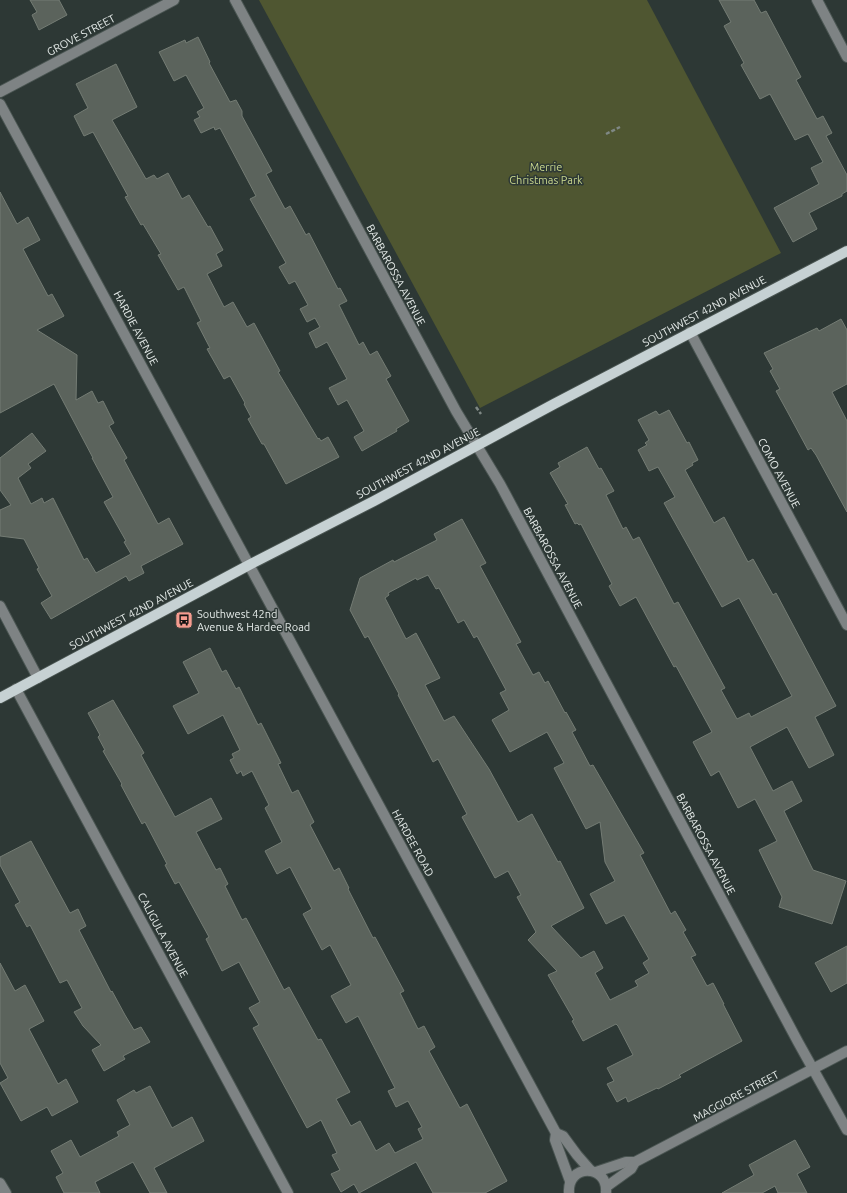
<svg xmlns="http://www.w3.org/2000/svg" width="847" height="1193" font-family="Ubuntu,sans-serif">
<rect width="100%" height="100%" fill="#2d3835"/>
<polygon fill="#4f5631" points="259,0 647,0 781,253 480,408"/>
<g fill="#5b635c" stroke="#747c74" fill-rule="evenodd">
<polygon points="30,0 59,0 67,15 39,30 32,15 37,12"/>
<polygon points="719,0 754,0 761,13 766,11 801,77 796,80 817,119 823,116 832,133 826,136 847,175 847,191 842,194 842,196 809,213 817,229 793,242 774,208 819,184 811,168 823,162 808,134 795,140 770,94 760,99 741,65 744,63 724,26 731,22"/>
<polygon points="198,37 210,62 209,63 230,102 236,100 242,111 242,116 272,171 266,174 285,209 290,206 306,235 309,233 338,289 340,288 347,301 339,305 359,345 363,342 370,355 377,351 391,376 386,379 409,421 396,429 397,431 362,451 354,437 364,431 347,400 338,405 329,388 347,379 327,342 316,348 309,333 320,327 315,318 307,322 300,309 308,305 295,281 289,284 279,267 286,263 250,199 256,196 220,128 215,130 214,127 201,133 194,120 200,117 197,112 204,108 186,75 174,81 159,52 185,40 186,43"/>
<polygon points="116,64 137,107 112,120 146,179 154,175 157,179 168,173 182,199 189,195 208,227 210,226 223,250 216,254 222,266 207,274 224,307 233,302 247,327 254,323 280,371 278,372 318,439 319,438 321,441 328,437 339,457 286,484 264,444 262,444 248,419 251,417 244,404 245,403 230,376 224,379 207,349 210,348 197,323 201,321 184,287 178,290 158,255 161,254 143,224 141,225 125,197 128,196 93,132 84,136 74,116 88,108 76,84"/>
<polygon points="0,192 17,224 28,217 40,240 23,249 48,296 52,294 64,316 37,330 77,355 76,400 92,391 98,403 103,401 114,423 109,426 127,458 124,460 158,524 169,518 183,544 141,566 144,573 129,581 126,576 51,619 41,603 52,596 37,569 39,568 24,539 0,536 0,510 11,505 0,490 0,458 32,433 46,451 28,464 31,468 18,478 31,504 42,498 44,503 53,498 84,560 87,558 96,573 131,554 124,542 126,541 104,502 113,497 92,458 93,458 54,384 0,413"/>
<polygon points="841,319 847,330 847,384 832,392 847,421 847,512 816,455 811,448 808,450 787,411 776,391 780,389 770,371 773,369 764,353 817,328 819,331"/>
<polygon points="669,410 687,443 689,442 698,460 692,463 693,465 685,470 714,523 724,517 748,562 753,559 773,595 776,593 836,706 815,717 834,755 809,768 787,727 750,747 773,791 792,781 802,801 784,811 813,870 846,881 832,924 779,907 782,897 759,850 777,841 755,799 738,808 719,771 711,776 693,742 712,732 676,666 674,667 636,597 620,606 609,586 612,584 581,524 579,525 577,523 575,524 565,505 568,504 550,473 560,467 558,463 587,447 599,469 601,468 614,491 606,495 623,529 626,527 633,540 639,537 674,604 678,602 725,688 721,690 737,719 749,713 751,717 792,696 739,598 722,607 664,503 675,497 658,467 649,471 638,450 647,445 645,443 649,440 638,420 656,411 659,415"/>
<path d="M462,519L486,563L480,566L521,642L516,644L533,675L539,672L545,683L548,681L565,713L566,712L576,730L572,732L590,766L593,765L644,853L640,855L671,914L675,911L686,930L683,932L696,955L691,957L707,986L713,983L724,1004H723L742,1041L679,1075L681,1077L658,1089L657,1088L628,1102L626,1097L617,1102L607,1084L614,1081L607,1068L633,1055L618,1026L616,1024L583,1041L572,1021L574,1020L548,975L557,971L528,940L536,932L517,897L521,895L508,871L495,878L462,817L467,814L438,759L433,762L398,695L399,694L368,636L365,638L350,610L360,578L393,560L394,562L437,540L434,534ZM428,575L436,589L439,588L458,623L464,620L474,638L477,636L506,690L500,693L509,710L492,720L510,752L547,732L564,763L554,768L586,829L600,822L605,862L615,881L590,894L606,924L624,915L649,959L643,963L649,973L635,981L638,986L610,1000L595,973L603,968L594,951L581,958L551,926L584,908L560,861L558,862L532,814L518,822L489,769L454,716L444,721L425,685L440,678L416,633L406,639L385,598L389,595L388,593L416,578L417,580Z"/>
<polygon points="210,648 222,672 226,670 236,689 239,687 258,725 261,723 281,763 278,764 292,793 298,790 314,822 310,825 334,871 339,868 349,888 348,889 373,938 375,937 404,991 400,993 418,1029 424,1026 435,1047 429,1051 460,1108 467,1104 507,1181 485,1193 433,1193 416,1162 359,1193 354,1184 341,1192 331,1174 340,1170 332,1155 337,1153 321,1120 307,1128 253,1028 259,1025 249,1008 260,1002 239,962 222,971 206,939 209,937 179,882 175,884 165,865 167,864 145,822 142,824 121,785 122,784 103,751 105,750 98,737 100,735 88,713 113,700 144,753 141,755 175,817 211,798 222,819 196,832 216,870 220,868 228,884 225,886 242,920 246,918 284,990 289,987 318,1040 321,1039 350,1092 336,1099 351,1126 360,1121 376,1151 389,1143 395,1153 423,1139 418,1129 422,1127 408,1101 396,1107 388,1091 395,1088 358,1016 346,1023 331,996 351,985 330,945 322,950 303,914 312,909 290,867 277,874 265,851 282,842 265,808 269,805 252,771 243,776 241,771 237,774 230,760 234,758 232,754 240,750 223,715 188,734 173,706 199,693 183,662"/>
<polygon points="31,841 70,913 78,909 86,926 79,930 111,992 112,991 125,1015 134,1030 141,1027 150,1042 123,1056 125,1059 104,1071 92,1050 101,1045 83,1026 74,1012 82,1008 67,980 60,983 30,925 27,927 15,905 20,902 0,865 0,857"/>
<polygon points="847,946 847,983 831,992 815,963"/>
<polygon points="0,963 15,991 25,985 44,1021 29,1029 58,1084 66,1079 78,1102 52,1116 47,1107 21,1121 0,1083 8,1078 0,1063"/>
<polygon points="150,1086 172,1128 192,1117 204,1141 154,1168 167,1193 150,1193 133,1162 95,1182 100,1193 64,1193 56,1177 63,1173 51,1151 71,1140 80,1157 119,1136 117,1132 130,1125 117,1100 134,1090 136,1093"/>
<polygon points="795,1140 810,1167 797,1174 807,1193 778,1193 775,1186 762,1193 722,1193 754,1175 749,1165"/>
</g>
<g fill="none" stroke-linecap="round" stroke-linejoin="round">
<defs>
<g id="minor">
<polyline points="235,0 456,411 500,484 798,1042 847,1130"/>
<polyline points="817,0 847,57"/>
<polyline points="0,92 174,0"/>
<path d="M0,104C185,447 370,790 556,1133L563,1136L577,1155L591,1171"/>
<polyline points="690,332 847,625"/>
<polyline points="0,606 38,678"/>
<polyline points="16,689 288,1193"/>
<polyline points="556,1133 555,1140 570,1181"/>
<polyline points="596,1172 626,1162 635,1162"/>
<polyline points="0,1183 6,1193"/>
<polyline points="606,1187 631,1169 635,1162 847,1051"/>
<path d="M569,1193C567,1163 608,1164 606,1192"/>
</g>
<polyline id="major" points="0,698 249,565 374,501 554,404 847,251"/>
</defs>
<use href="#minor" stroke="#4a5552" stroke-width="12"/>
<use href="#major" stroke="#4a5552" stroke-width="12"/>
<g stroke="#7f8885" stroke-width="2.5" stroke-dasharray="4 2" stroke-linecap="butt">
<polyline points="606,134 620,127"/>
<polyline points="476,407 481,414"/>
</g>
<use href="#minor" stroke="#7e8384" stroke-width="10"/>
<use href="#major" stroke="#c6d1d3" stroke-width="10"/>
</g>
<defs>
<symbol id="bus-square" viewBox="-11 -11 22 22"><rect x="-9" y="-9" width="18" height="18" rx="4" fill="#f59c90" stroke="#2d3835"/><path d="M-5-6H5V4H4V6H2V4H-2V6H-4V4H-5ZM-3.5-4V0h7V-4ZM-3.5 1.2v1.5H-2V1.2ZM2 1.2v1.5H3.5V1.2Z" fill="#111"/></symbol>
</defs>
<g fill-rule="evenodd">
<use href="#bus-square" x="174" y="610" width="20" height="20"/>
</g>
<g text-anchor="middle" stroke-width="3" stroke-linejoin="round" paint-order="stroke">
<g font-size="11" fill="#e5ebe9" stroke="#2d3835">
<text transform="translate(81 35) rotate(-28)" y="4">GROVE STREET</text>
<text transform="translate(396 275) rotate(62)" y="4">BARBAROSSA AVENUE</text>
<text transform="translate(704 311) rotate(-28)" y="4">SOUTHWEST 42ND AVENUE</text>
<text transform="translate(136 328) rotate(62)" y="4">HARDIE AVENUE</text>
<text transform="translate(418 463) rotate(-28)" y="4">SOUTHWEST 42ND AVENUE</text>
<text transform="translate(779 473) rotate(62)" y="4">COMO AVENUE</text>
<text transform="translate(553 558) rotate(62)" y="4">BARBAROSSA AVENUE</text>
<text transform="translate(131 614) rotate(-28)" y="4">SOUTHWEST 42ND AVENUE</text>
<text transform="translate(413 843) rotate(61)" y="4">HARDEE ROAD</text>
<text transform="translate(706 844) rotate(62)" y="4">BARBAROSSA AVENUE</text>
<text transform="translate(163 935) rotate(62)" y="4">CALIGULA AVENUE</text>
<text transform="translate(736 1096) rotate(-28)" y="4">MAGGIORE STREET</text>
</g>
<g font-size="11" fill="#c9d78d" stroke="#2d3835">
<text x="546" y="171">Merrie<tspan x="546" dy="13">Christmas Park</tspan></text>
</g>
<g font-size="11" fill="#e5ebe9" stroke="#2d3835" text-anchor="start">
<text x="197" y="618">Southwest 42nd<tspan x="197" dy="13">Avenue &amp; Hardee Road</tspan></text>
</g>
</g>
</svg>
